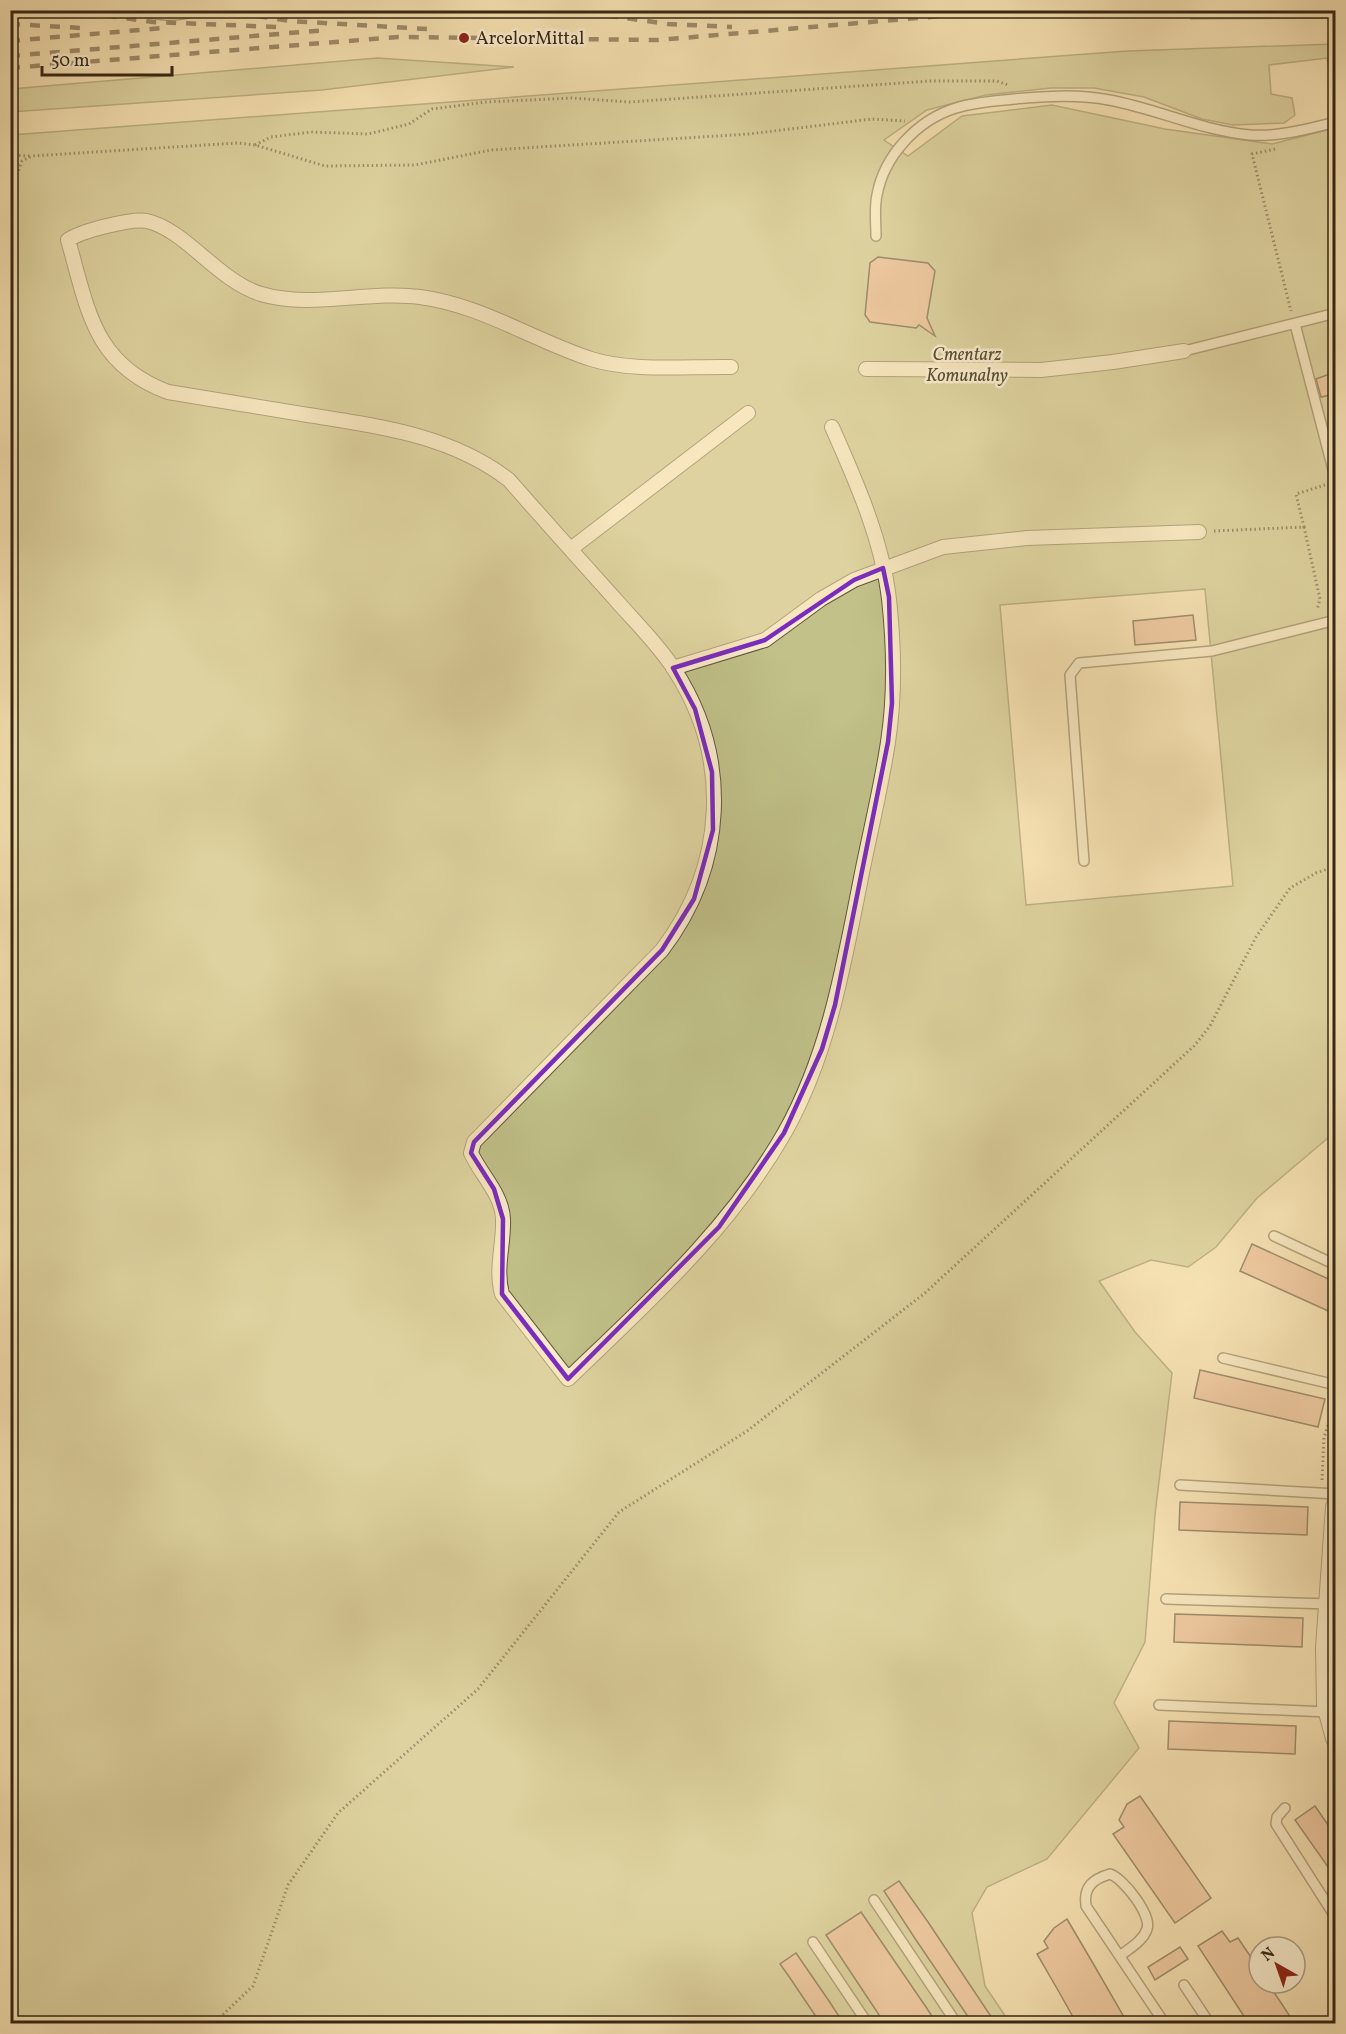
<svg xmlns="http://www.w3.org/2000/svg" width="1346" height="2034" font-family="Vollkorn,serif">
<rect width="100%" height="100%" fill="#f6e1b2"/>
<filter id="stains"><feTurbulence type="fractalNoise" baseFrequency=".00333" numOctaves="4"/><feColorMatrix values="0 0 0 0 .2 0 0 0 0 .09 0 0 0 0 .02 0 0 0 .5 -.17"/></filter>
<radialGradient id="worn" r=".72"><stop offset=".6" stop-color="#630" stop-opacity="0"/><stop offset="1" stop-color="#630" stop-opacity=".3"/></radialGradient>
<g fill="#c1c189" stroke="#7b744e" stroke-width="1.5" fill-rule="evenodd">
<polygon points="1227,11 1335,11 1335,18 1190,19"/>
<path d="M1335,44V102L1327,58L1269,65L1271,94L1292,98L1295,115L1284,123L1233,125L1202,119L1144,97L1094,88H1051L986,95L927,110L884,140L908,156L962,116L1052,105L1165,129L1272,144L1335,128V1132L1257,1198L1216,1247L1188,1267L1151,1260L1099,1281L1135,1332L1172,1373L1155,1515L1145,1642L1114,1703L1139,1748L1047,1859L987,1887L972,1913L985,1986L1010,2023H11V135L1127,51ZM1205,589L1233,886L1026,905L1000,605Z"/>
<polygon points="377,58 514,67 322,90 11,112 11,89"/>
</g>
<g fill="#e6ad8c" stroke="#352714" stroke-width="1.5">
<polygon points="878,257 928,263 935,271 927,318 935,336 919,325 916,328 870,322 865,315 870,263"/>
<polygon points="1335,372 1335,394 1321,397 1316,379"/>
<polygon points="1193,615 1196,640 1135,645 1133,621"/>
<polygon points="1252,1244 1335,1282 1335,1314 1240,1271"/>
<polygon points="1200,1370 1325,1399 1318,1427 1194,1398"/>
<polygon points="1180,1502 1308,1507 1307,1535 1179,1530"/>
<polygon points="1175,1614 1303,1618 1302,1647 1174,1642"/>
<polygon points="1169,1721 1296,1726 1295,1754 1168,1749"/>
<polygon points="1140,1796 1211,1898 1175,1923 1113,1834 1124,1827 1119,1820 1127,1804"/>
<polygon points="1315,1806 1335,1835 1335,1877 1295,1820"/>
<polygon points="899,1881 928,1922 996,2024 973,2024 916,1940 884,1891"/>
<polygon points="861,1912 926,2007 937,2024 885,2024 826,1935"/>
<polygon points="1067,1919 1094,1965 1128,2024 1077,2024 1059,1992 1037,1954 1048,1948 1044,1941 1054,1928"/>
<polygon points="1222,1931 1230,1942 1238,1938 1259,1969 1259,1983 1268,1983 1295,2024 1249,2024 1198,1946"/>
<polygon points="1180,1947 1188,1959 1155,1980 1148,1967"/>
<polygon points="796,1953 829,2001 844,2024 821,2024 790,1978 780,1964"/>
</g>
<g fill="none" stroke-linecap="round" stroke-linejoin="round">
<defs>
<g id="service">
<path d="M136,10C155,14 177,19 195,10"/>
<polyline points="804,10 827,13 850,10"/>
<path d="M876,236C876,223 874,208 877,195C884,156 917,120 956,108C974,102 994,101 1014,99C1045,96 1078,94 1109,100C1158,109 1199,130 1250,135C1280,137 1307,129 1336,122"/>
<polyline points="1295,324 1336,481"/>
<polyline points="1184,351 1336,313"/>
<polyline points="1084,861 1070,675 1079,663 1212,651 1336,620"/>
<polyline points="1274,1236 1336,1265"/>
<polyline points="1223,1358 1336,1385"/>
<polyline points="1180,1485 1336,1494"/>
<polyline points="1166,1599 1331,1604"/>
<polyline points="1159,1705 1328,1712"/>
<polyline points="1285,1808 1277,1817 1276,1824 1336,1918"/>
<polyline points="874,1900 957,2024"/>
<polyline points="813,1942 868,2024"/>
<path d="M1121,1955C1130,1948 1143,1941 1147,1929C1152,1915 1123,1878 1110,1874C1093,1879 1083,1887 1086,1906L1165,2024"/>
<polyline points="1184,1985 1210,2024"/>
</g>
<g id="pedestrian">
<path d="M731,367C689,366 631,372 591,359C533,340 481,305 420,297C371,290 310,309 261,294C218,281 186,230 147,221C132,218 81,231 68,240C88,309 93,364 168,392C215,400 261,407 308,415C378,426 451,435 509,480C544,520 580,560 615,599C635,622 658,644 674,669C732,758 726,866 662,950L474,1142L471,1153C481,1175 502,1194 503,1219C504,1245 495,1268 502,1294L568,1379C647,1303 730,1229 785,1132C828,1055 843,969 860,883C869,836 881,789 888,742C895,696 894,645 889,599C882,540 856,481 832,427"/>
<polyline points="866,369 1041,370 1113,362 1184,351"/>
<polyline points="572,548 748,413"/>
<polyline points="673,668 765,640 821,599 854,580 943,547 1027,538 1199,532"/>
</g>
<polyline id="minor" points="1336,1507 1326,1648 1327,1705 1336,1738"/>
</defs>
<use href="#service" stroke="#65563c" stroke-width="12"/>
<use href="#pedestrian" stroke="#65563c" stroke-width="16"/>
<use href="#minor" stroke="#65563c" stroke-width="22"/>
<g stroke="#352714" stroke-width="3" stroke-dasharray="1.5 3" stroke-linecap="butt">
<polyline points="255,145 271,137 311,132 368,134 409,124 432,109 486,102 572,98 629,102 930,81 997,81 1008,85"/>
<polyline points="1275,149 1252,154 1291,311"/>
<polyline points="10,155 30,156"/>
<polyline points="10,228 15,180 22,161 32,156 237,143 255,145 325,166 415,165 491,150 749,134 872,119 905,121"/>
<polyline points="1304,527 1320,599 1317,610"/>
<polyline points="1214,531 1304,527 1296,494 1325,485"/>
<polyline points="1322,1480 1324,1437 1336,1402"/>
<polyline points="213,2024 253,1986 288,1885 338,1813 478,1689 619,1512 747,1431 925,1293 1194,1046 1210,1026 1256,937 1290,888 1316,873 1336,866"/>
</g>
<use href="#service" stroke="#f9eccd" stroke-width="9"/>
<use href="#pedestrian" stroke="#f9eccd" stroke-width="14"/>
<use href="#minor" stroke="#f9eccd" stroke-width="20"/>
<g stroke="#352714" stroke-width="4.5" stroke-dasharray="10 10" stroke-linecap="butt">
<polyline points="67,10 153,22 277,27"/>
<polyline points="218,10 290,21 427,29"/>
<polyline points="568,10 668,24 732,27"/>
<polyline points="648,10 686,18"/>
<polyline points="10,24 82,28"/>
<polyline points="10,41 163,28"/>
<polyline points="10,56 327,30"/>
<polyline points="10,68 398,37 658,40 1012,10"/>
</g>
</g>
<path d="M0 0H1346V2034H0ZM883,568L889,597L892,703L888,742L835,1005L822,1049L784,1133L719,1227L568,1379L502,1294L503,1219L494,1189L471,1153L474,1142L662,950L694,899L713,830L712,772L695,709L673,668L765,640L854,580Z" fill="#f6e1b2" fill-opacity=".55" fill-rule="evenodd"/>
<path fill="none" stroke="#7b2cbf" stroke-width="4.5" stroke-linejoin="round" d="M883,568L889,597L892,703L888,742L835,1005L822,1049L784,1133L719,1227L568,1379L502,1294L503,1219L494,1189L471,1153L474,1142L662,950L694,899L713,830L712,772L695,709L673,668L765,640L854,580Z"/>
<circle fill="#8f2418" stroke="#f9eccd" stroke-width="2" cx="464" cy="38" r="6"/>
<g text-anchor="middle" stroke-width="5" stroke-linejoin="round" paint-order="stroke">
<g font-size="18" fill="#352714" stroke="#f9eccd" text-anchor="start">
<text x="476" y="44">ArcelorMittal</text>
</g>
<g font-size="18" font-style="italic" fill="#584e31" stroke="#f9eccd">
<text x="967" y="360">Cmentarz<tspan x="967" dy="21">Komunalny</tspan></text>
</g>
</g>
<rect width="1346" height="2034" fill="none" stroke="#f6e1b2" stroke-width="36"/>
<rect x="12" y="12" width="1322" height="2010" fill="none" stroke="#352714" stroke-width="3"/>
<rect x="18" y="18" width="1310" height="1998" fill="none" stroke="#352714" stroke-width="1.5"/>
<g transform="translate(1277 1965) rotate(320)"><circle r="28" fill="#f9eccd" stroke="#ab9d83" stroke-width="1.5"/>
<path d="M0-4.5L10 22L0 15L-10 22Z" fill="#8f2418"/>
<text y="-9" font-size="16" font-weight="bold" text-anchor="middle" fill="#352714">N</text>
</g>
<path d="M42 66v9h130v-9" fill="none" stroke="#352714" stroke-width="3"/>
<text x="51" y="66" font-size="18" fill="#352714" stroke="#f9eccd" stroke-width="4.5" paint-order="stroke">50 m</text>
<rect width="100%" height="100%" filter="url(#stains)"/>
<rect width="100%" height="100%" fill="url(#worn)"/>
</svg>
